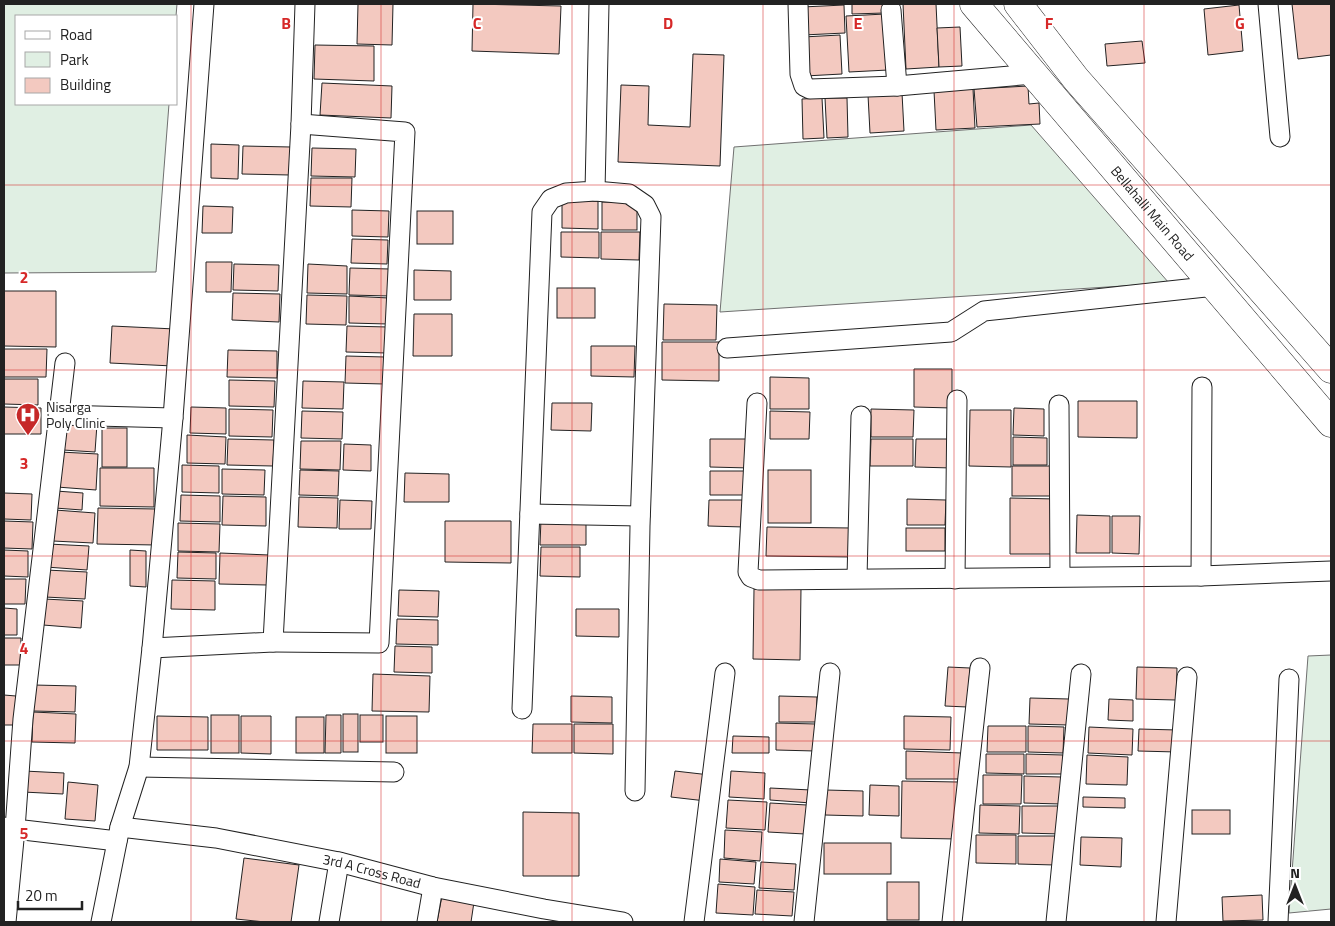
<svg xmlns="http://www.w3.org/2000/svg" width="1335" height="926" font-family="'Titillium Web',sans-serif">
<rect width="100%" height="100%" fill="#fff"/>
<g fill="#e0efe3" stroke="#6f6f6f">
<polygon points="4,4 177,4 176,16 16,16 16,104 169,104 156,272 4,273"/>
<polygon points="1031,125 1169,283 720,312 734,147"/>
<polygon points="1331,655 1331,909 1289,913 1308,656"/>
</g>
<g fill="#f3c9c0" stroke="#222">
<polygon points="358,4 393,4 392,45 357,44"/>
<polygon points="473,4 561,6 559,54 472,51"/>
<polygon points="852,4 884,4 884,13 852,14"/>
<polygon points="903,4 936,4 939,67 906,69"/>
<polygon points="1292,4 1331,4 1331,55 1298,59"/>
<polygon points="844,5 845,33 803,35 802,7"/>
<polygon points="1239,5 1243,51 1208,55 1204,9"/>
<polygon points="885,14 888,70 849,72 846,16"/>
<polygon points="960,27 962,66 939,67 937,28"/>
<polygon points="840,35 842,74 805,76 803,37"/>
<polygon points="1142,41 1145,63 1107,66 1105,44"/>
<polygon points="315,45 374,46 374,81 314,79"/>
<polygon points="693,54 724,55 720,166 618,162 621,85 649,86 648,125 690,127"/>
<polygon points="322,83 392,86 391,118 320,115"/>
<polygon points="1028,86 1029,104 1039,103 1040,124 977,127 974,89"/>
<polygon points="973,89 975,128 936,130 934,91"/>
<polygon points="902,93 904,131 870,133 868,95"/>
<polygon points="822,98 824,138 803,139 802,99"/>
<polygon points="825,98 847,98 848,137 827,138"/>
<polygon points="211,144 239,145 238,179 211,178"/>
<polygon points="243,146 291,147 290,175 242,174"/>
<polygon points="312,148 356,149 355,177 311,176"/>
<polygon points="311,178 352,178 351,207 310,206"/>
<polygon points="562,201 598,201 598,229 562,228"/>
<rect x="602" y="202" width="35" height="28"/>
<polygon points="203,206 233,207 232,233 202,233"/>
<polygon points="352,210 389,211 388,237 352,236"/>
<rect x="417" y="211" width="36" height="33"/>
<polygon points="561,232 599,232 599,258 561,257"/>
<polygon points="601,232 640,232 639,260 601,259"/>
<polygon points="352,239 388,240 387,264 351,263"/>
<polygon points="206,262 232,262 231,292 206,292"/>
<polygon points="234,264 279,265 278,291 233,290"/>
<polygon points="308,264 347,266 347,294 307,293"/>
<polygon points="350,268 390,269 390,296 349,295"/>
<polygon points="414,270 451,271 451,300 414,300"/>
<rect x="557" y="288" width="38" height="30"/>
<polygon points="4,291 56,291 56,347 4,346"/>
<polygon points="233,293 280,294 279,322 232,320"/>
<polygon points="307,295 347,296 346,325 306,324"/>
<polygon points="349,296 389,298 388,324 349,323"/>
<polygon points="664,304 717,305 716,340 663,340"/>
<polygon points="414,314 452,314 452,356 413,356"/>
<polygon points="112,326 175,329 173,366 110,363"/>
<polygon points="347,326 388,327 387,353 346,352"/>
<polygon points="662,342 719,342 719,381 662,380"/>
<polygon points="591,346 635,346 634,377 591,376"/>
<polygon points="4,349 47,349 46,377 4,377"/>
<polygon points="228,350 277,351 277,378 227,377"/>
<polygon points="346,356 385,357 384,384 345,383"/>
<polygon points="914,369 952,369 952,408 914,407"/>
<polygon points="770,377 809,378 809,409 770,409"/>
<polygon points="4,379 38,379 38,405 4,404"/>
<polygon points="229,380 275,381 274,407 229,406"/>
<polygon points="303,381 344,382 343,409 302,408"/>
<polygon points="1078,401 1137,401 1137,438 1078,437"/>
<polygon points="552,403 592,403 591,431 551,430"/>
<polygon points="4,407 41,408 41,434 4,434"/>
<polygon points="191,407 226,408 226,434 190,433"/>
<polygon points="1014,408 1044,409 1044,436 1013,435"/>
<polygon points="229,409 273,410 272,437 229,436"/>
<polygon points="871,409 914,410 913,437 871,437"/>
<polygon points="970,410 1011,410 1011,467 969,466"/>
<polygon points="302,411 343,412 342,439 301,438"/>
<polygon points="770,411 810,412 809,439 770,439"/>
<polygon points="65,422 97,424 95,452 63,450"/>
<rect x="102" y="428" width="25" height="39"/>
<polygon points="187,435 226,437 225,464 187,463"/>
<polygon points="1013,437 1047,438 1047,465 1013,465"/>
<polygon points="228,439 274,440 273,466 227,465"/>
<polygon points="710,439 750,439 750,468 710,467"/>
<polygon points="871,439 913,439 913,466 870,466"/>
<polygon points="916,439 952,439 952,468 915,467"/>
<polygon points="301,441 341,441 340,470 300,469"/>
<polygon points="344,444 371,445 371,471 343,470"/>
<polygon points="60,452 98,454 96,490 57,487"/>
<polygon points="182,465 219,466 219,493 182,492"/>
<rect x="1012" y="466" width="39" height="30"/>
<polygon points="100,468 154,468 154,507 100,506"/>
<polygon points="222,469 265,470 264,495 222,494"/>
<polygon points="300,470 339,471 338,496 299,495"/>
<rect x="768" y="470" width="43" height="53"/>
<polygon points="710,471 745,471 744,495 710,495"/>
<polygon points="405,473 449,474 449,502 404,502"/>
<polygon points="56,491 83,493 82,510 55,508"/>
<polygon points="4,493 32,494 31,520 4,519"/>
<polygon points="181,495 220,496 220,522 180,521"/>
<polygon points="223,496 266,497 266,526 222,525"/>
<polygon points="299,497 338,498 337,528 298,527"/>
<polygon points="1010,498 1056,499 1056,554 1010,554"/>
<polygon points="907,499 946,500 945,525 907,525"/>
<polygon points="340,500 372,501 371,529 339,529"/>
<polygon points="709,500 744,500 744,527 708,526"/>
<polygon points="98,508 157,509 156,545 97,544"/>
<polygon points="55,510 95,513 93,543 53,541"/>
<polygon points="1077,515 1110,516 1110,553 1076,553"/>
<polygon points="1112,516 1140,516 1139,554 1112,553"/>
<polygon points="541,519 586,519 586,545 540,545"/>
<polygon points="4,521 33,522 32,549 4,548"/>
<polygon points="445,521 511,521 511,563 445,562"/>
<polygon points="178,523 220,524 219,552 178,551"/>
<polygon points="767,527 852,528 852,557 766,556"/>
<rect x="906" y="528" width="39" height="23"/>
<polygon points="48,544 89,546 87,570 46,567"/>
<polygon points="541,547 580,547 580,577 540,576"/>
<polygon points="4,550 28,551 28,577 4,576"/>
<polygon points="130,550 146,551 146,587 130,586"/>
<polygon points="178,552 216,553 216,579 177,578"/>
<polygon points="220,553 269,555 267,585 219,584"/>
<polygon points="46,570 87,572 85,599 45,597"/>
<polygon points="4,579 26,579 25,604 4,604"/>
<polygon points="172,580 215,581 215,610 171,609"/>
<polygon points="754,589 801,589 800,660 753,659"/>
<polygon points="399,590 439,591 438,617 398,616"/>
<polygon points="44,599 83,601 81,628 43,625"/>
<polygon points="4,608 17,609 17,635 4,635"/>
<polygon points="576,609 619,609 619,637 576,636"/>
<polygon points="397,619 438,620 438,645 396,644"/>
<polygon points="4,638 21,638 20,665 4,665"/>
<polygon points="395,646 432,647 432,673 394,672"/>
<polygon points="948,667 970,668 967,707 945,706"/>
<polygon points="1137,667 1177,668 1176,700 1136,699"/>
<polygon points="373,674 430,676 429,712 372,711"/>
<polygon points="34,685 76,686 75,712 33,711"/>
<polygon points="4,695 16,696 16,725 4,725"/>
<polygon points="571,696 612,697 612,723 571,722"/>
<polygon points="779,696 817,697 816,722 779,722"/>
<polygon points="1030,698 1069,699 1069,725 1029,724"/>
<polygon points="1109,699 1133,700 1133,721 1108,720"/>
<polygon points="33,712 76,714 75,743 32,742"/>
<rect x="343" y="714" width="15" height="38"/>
<rect x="211" y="715" width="28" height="38"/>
<polygon points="326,715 341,715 341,753 325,753"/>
<rect x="360" y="715" width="23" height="27"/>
<polygon points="157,716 208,717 208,750 157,750"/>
<polygon points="241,716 271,716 271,754 241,753"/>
<rect x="386" y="716" width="31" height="37"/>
<polygon points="904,716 951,717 950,750 904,749"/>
<rect x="296" y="717" width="28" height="36"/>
<polygon points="776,723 816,724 815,751 776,750"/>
<polygon points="533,724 572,724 572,753 532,753"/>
<polygon points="574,724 613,724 613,754 574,753"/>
<polygon points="988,726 1026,726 1026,752 987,752"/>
<polygon points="1028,726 1064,727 1063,753 1028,752"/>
<polygon points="1089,727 1133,729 1132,755 1088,753"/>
<polygon points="1139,729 1177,730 1177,752 1138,751"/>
<polygon points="733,736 769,737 769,753 732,753"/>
<polygon points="906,751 962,753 962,779 906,779"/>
<polygon points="986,754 1024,754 1024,774 986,773"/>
<polygon points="1026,754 1063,755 1063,774 1026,774"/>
<polygon points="1087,755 1128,757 1127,785 1086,784"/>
<polygon points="24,771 64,773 63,794 23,792"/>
<polygon points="675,771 710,775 706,801 671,797"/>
<polygon points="731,771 765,773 764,799 729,797"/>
<polygon points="983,775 1022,775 1021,804 983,804"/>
<polygon points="1024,776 1061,777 1061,804 1024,803"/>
<polygon points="902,781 958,782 957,839 901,838"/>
<polygon points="68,782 98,785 95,821 65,819"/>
<polygon points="870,785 899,786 899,816 869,815"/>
<polygon points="770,788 811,790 811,803 770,800"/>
<polygon points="826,790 863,791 863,816 825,815"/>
<polygon points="1083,797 1125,798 1125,808 1083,807"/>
<polygon points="728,800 767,802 765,830 726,828"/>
<polygon points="770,803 807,805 805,834 768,832"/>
<polygon points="980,805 1020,806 1019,834 979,833"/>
<polygon points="1022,806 1063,806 1062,834 1022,833"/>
<rect x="1192" y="810" width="38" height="24"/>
<polygon points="523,812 579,813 579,876 523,876"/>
<polygon points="725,830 762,832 760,861 724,858"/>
<polygon points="976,835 1016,835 1016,864 976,863"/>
<polygon points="1018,836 1056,836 1055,865 1018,864"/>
<polygon points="1081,837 1122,838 1121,867 1080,865"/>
<rect x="824" y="843" width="67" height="31"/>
<polygon points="244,858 299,865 291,922 265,922 236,919"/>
<polygon points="720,859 756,862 754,884 719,882"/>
<polygon points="761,862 796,864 794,890 759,888"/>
<rect x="887" y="882" width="32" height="38"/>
<polygon points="718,884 755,887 753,915 716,913"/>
<polygon points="757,890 794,892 792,916 755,914"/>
<polygon points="1262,895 1263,920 1223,921 1222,897"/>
<polygon points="442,896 474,902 471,922 437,922"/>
</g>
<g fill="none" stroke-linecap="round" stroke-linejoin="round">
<defs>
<g id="minor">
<polyline points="798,4 800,74 804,86 810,89 897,86 1034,74"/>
<polyline points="1268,4 1280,137"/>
<polyline points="891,10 897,86"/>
<polyline points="595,191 629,194 645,205 651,217 640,526 635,791"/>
<polyline points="727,348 951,332 984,311 1215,286"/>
<polyline points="65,363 23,719 15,829 117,841"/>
<polyline points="757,403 748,572 751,577 759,580 1201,576 1331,571"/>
<polyline points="1059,405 1060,576"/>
<polyline points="58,415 173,418"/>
<polyline points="530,514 640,516"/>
<polyline points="1201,576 1202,387"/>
<polyline points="857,578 861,416"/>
<polyline points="955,579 957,400"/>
<polyline points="273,642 379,643 405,132 301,124"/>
<polyline points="152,648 273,642 301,124 305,4"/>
<polyline points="522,709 542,212 551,199 566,193 595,191 599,4"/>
<polyline points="139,767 394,772"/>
<polyline points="4,827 15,829 6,922"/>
<path id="s1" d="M120,827L216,838L339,862L433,887L544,909L623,922"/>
<polyline points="101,922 120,827 139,767 152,648 173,418 204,4"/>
<polyline points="329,922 339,862"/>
<polyline points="427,922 433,887"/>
<polyline points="694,922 725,673"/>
<polyline points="804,922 830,673"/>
<polyline points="952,922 980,668"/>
<polyline points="1056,922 1081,674"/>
<polyline points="1166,922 1187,677"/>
<polyline points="1278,922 1289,679"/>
</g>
<g id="primary">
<path id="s2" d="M974,4L1331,423"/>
<polyline points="1018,4 1076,79 1331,369"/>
</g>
</defs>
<use href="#minor" stroke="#222" stroke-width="21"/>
<use href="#primary" stroke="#222" stroke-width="29"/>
<use href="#minor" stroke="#fff" stroke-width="19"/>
<use href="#primary" stroke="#fff" stroke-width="28"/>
</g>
<path fill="none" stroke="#d62828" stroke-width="1" stroke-opacity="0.55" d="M191,4V922M381,4V922M572,4V922M763,4V922M954,4V922M1144,4V922M4,185H1331M4,370H1331M4,556H1331M4,741H1331"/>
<defs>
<symbol id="hospital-pin" viewBox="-11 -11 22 30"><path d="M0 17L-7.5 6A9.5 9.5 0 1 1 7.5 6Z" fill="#c62828" stroke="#fff"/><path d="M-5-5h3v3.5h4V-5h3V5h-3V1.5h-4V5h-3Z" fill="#fff"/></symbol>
</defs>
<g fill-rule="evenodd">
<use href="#hospital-pin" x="14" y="401" width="28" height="38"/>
</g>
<g text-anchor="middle" stroke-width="4" stroke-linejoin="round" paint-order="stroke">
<g font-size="14" fill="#222" stroke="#fff">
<text dy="5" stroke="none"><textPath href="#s2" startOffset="275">Bellahalli Main Road</textPath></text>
<text dy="5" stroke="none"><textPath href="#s1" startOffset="256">3rd A Cross Road</textPath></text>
</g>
<g font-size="14" fill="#222" stroke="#fff" text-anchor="start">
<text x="46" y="412">Nisarga<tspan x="46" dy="16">Poly Clinic</tspan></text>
</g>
</g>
<g font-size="16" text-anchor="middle" font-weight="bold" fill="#d62828" stroke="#fff" stroke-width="4" stroke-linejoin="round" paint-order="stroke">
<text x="286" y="29">B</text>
<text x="477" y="29">C</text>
<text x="668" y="29">D</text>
<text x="858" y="29">E</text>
<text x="1049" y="29">F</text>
<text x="1240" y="29">G</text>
<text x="24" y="283">2</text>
<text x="24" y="469">3</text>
<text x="24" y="654">4</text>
<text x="24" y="839">5</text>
</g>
<rect width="1335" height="926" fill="none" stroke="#222222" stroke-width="10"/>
<rect x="15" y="15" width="162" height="90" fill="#ffffff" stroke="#a7a7a7"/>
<rect x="25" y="31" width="25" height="8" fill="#ffffff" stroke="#a7a7a7"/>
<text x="60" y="40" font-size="15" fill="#222222">Road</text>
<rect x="25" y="52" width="25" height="15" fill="#e0efe3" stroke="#a7a7a7"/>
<text x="60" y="65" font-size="15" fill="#222222">Park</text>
<rect x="25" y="78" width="25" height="15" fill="#f3c9c0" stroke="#a7a7a7"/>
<text x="60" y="90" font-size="15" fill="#222222">Building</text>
<g transform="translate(1295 886)" stroke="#ffffff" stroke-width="4" paint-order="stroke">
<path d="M0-4L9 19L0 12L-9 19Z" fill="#222222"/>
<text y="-8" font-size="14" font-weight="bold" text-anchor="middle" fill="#222222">N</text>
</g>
<path d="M18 901v8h64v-8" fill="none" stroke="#222222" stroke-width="2.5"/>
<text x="25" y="901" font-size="15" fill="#222222" stroke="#ffffff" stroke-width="4" paint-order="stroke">20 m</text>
</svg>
